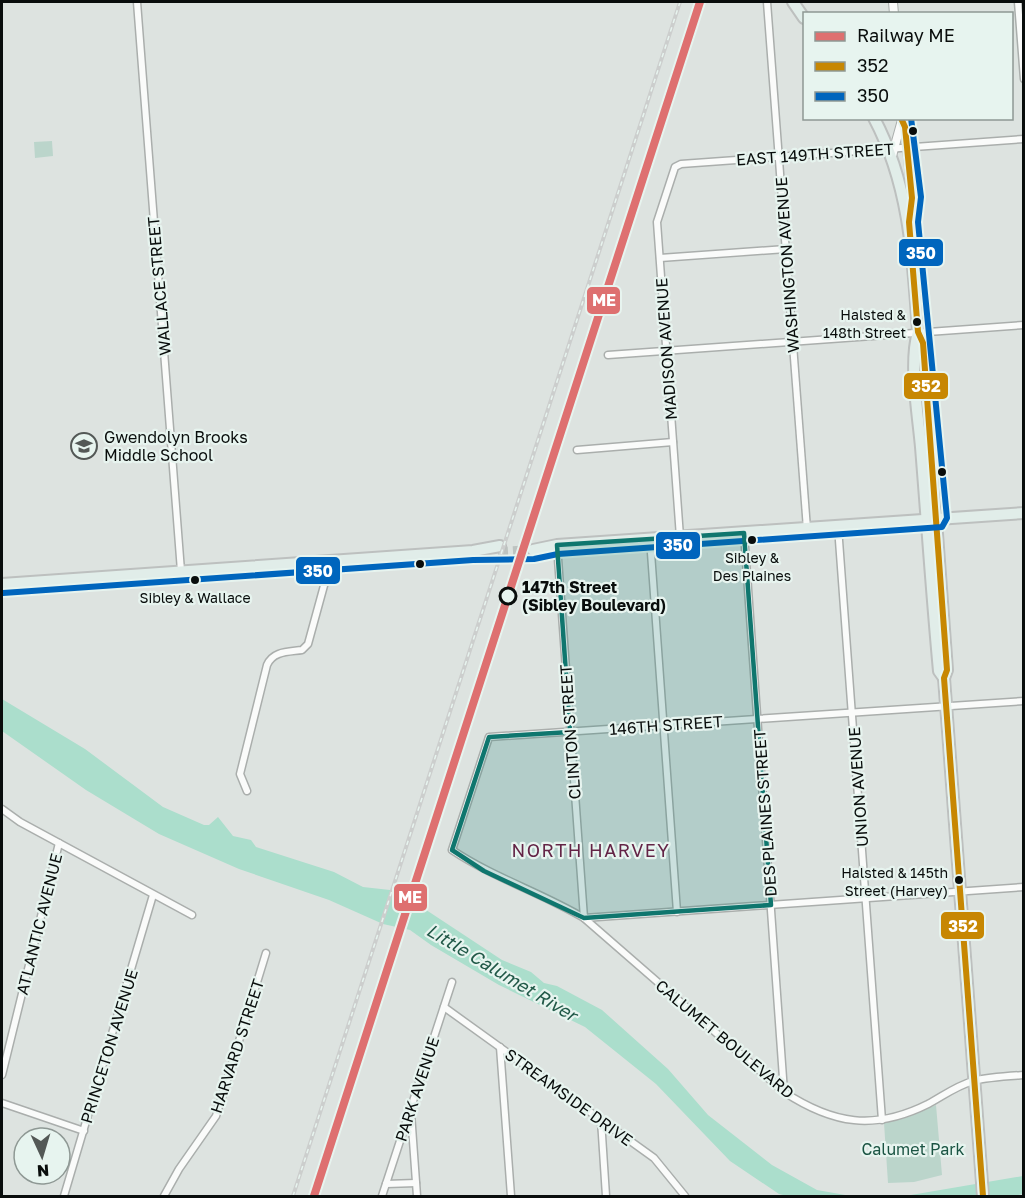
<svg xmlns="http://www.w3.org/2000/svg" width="1025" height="1198" font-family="'Golos Text',sans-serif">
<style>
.green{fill:#bbd5cb}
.water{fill:#abdecc}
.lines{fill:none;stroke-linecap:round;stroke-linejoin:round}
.primary-tunnel{stroke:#bdc3c0;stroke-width:10;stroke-dasharray:10 5;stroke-linecap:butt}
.minor-casing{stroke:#aaaeac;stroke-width:9}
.tertiary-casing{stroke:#aaaeac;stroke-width:10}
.primary-casing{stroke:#bdc0bf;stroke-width:14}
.minor{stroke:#fafbfa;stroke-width:6}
.tertiary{stroke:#fafbfa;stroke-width:8}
.primary{stroke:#e1ede9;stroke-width:10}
.rail-casing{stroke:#cccecd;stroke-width:4}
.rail{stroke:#e7f4ef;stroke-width:1.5;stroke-dasharray:4.5;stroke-linecap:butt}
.bus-1-casing{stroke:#e7f4ef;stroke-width:10}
.bus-2-casing{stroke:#e7f4ef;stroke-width:10}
.bus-1{stroke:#c78702;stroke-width:6}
.bus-2{stroke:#0065bd;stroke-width:6}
.rail-1-casing{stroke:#e7f4ef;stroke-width:12}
.rail-1{stroke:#de7070;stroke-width:8}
.marked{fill:#0f766e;fill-opacity:0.2;stroke:#0f766e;stroke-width:4.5;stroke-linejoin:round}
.bus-dot{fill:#090d0c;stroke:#e7f4ef;stroke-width:2}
.stop-dot{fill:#e7f4ef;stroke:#090d0c;stroke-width:3}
.labels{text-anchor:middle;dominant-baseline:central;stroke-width:4.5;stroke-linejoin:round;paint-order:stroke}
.bus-label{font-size:14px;fill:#090d0c;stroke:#e7f4ef;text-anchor:end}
.street-label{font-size:16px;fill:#090d0c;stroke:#e7f4ef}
.poi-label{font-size:16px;fill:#090d0c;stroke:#e7f4ef;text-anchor:start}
.stop-label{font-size:16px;font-weight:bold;fill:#090d0c;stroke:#e7f4ef;text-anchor:start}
.park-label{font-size:16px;fill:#1b5443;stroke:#e7f4ef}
.neighbourhood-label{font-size:18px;letter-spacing:1.5px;fill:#632446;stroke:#e7f4ef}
.water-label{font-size:18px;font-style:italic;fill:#215948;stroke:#e7f4ef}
.line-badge{stroke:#e7f4ef;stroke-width:2}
.badge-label{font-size:16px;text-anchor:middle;font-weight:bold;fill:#fff}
</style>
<rect width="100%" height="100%" fill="#dde3e0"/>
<g class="green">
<path d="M52 141 53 156 35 158 34 142Z"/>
<path d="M936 1105 942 1175 914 1182 888 1183 884 1123 908 1117Z"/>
</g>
<g class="water">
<path d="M2 699 85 749 163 807 204 825H209L218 817 233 836 251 840 256 847 334 872 363 887 390 890 405 896 502 960 531 972 544 983 557 986 602 1010 668 1069 708 1115 772 1165 817 1190 851 1196H787L779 1194 730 1161 656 1084 585 1027 499 985 431 945 410 930 383 924 329 900 239 869 159 834 86 790 2 731Z"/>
<path d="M1023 1176V1194L1013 1196H905Z"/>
</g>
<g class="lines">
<path class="primary-tunnel" d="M498 552 533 550"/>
<defs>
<g id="minor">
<path d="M137 2 181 571"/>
<path d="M767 2 807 529"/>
<path d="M1018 2 1024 79"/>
<path d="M660 258 786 249"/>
<path d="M608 355 1024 325"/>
<path d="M577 450 673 442"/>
<path d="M838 527 882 1120"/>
<path d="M744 533 784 1092"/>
<path d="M680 537 657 222 675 167 681 164 1024 139"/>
<path d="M650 539 677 912"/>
<path d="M557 545 584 918 1024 887"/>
<path d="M1024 701 489 737 452 850C494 878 540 892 584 918L784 1092C833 1124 874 1131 928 1104 943 1096 956 1086 973 1081 988 1077 1008 1076 1024 1075"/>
<path d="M247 791 240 774 267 665C273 651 288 652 302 650L308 644 331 560"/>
<path d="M2 809 20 822 192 915"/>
<path d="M444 1007 654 1158 685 1196"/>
<path d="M500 1047 511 1196"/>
<path d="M2 1075 59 843"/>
<path d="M2 1103 84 1131"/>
<path d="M411 1113 417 1196"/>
<path d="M601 1120 606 1196"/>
<path d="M386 1184 416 1183"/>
<path d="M64 1196 153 895"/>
<path d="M164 1196 179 1169 216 1116 266 953"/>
<path d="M382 1196 452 982"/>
</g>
<g id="tertiary">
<path d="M893 2 894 14"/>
<path d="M901 118 905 127 912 198 909 221"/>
<path d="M892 156 902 120"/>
</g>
<g id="primary">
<path d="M793 2 804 18"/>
<path d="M874 118C910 186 913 258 918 332 909 364 918 413 921 447 927 521 932 596 939 671L944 678"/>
<path d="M918 332 924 357 947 670 944 678 983 1196"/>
<path d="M533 550 557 545 1024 513"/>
<path d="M2 584 473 551 500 546"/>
</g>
</defs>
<use href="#minor" class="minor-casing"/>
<use href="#tertiary" class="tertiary-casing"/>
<use href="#primary" class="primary-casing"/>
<use href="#minor" class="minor"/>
<use href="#tertiary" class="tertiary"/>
<use href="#primary" class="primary"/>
<defs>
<path id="rail" d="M293 1196 680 2"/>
</defs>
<use href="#rail" class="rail-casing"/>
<use href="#rail" class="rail"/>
<defs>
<path id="bus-1" d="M901 118 905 127 912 198 909 222 918 332 923 343 947 670 944 678 983 1196"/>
<path id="bus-2" d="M3 593 473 560 534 559 558 554 942 527 947 518 918 222 921 197 911 118"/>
</defs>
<use href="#bus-1" class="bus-1-casing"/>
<use href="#bus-2" class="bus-2-casing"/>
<use href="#bus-1" class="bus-1"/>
<use href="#bus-2" class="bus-2"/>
<defs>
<path id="rail-1" d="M314 1196 700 2"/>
</defs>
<use href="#rail-1" class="rail-1-casing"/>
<use href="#rail-1" class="rail-1"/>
</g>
<path class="marked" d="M744 533 771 905 584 918 484 871 452 850 489 737 570 732 557 545Z"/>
<defs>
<symbol id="school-ring" viewBox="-11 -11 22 22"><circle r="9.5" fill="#e7f4ef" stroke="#535856" stroke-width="1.5"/><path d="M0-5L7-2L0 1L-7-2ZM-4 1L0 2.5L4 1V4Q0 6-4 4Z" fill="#535856"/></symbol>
</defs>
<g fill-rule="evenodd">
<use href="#school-ring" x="69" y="431" width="30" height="30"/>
</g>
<g class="bus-dot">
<circle cx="913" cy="131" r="5"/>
<circle cx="917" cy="322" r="5"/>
<circle cx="942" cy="472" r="5"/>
<circle cx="752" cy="540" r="5"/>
<circle cx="420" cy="564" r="5"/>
<circle cx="195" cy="580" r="5"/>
<circle cx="959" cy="880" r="5"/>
</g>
<circle class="stop-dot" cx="508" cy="596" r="8"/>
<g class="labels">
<g class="bus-label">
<text x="906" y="314">Halsted &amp;<tspan x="906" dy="18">148th Street</tspan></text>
<text x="752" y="557" text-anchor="middle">Sibley &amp;<tspan x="752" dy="18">Des Plaines</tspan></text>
<text x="195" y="597" text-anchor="middle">Sibley &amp; Wallace</text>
<text x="948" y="872">Halsted &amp; 145th<tspan x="948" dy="18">Street (Harvey)</tspan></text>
</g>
<g class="street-label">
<text transform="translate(815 154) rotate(-4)">EAST 149TH STREET</text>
<text transform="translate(787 265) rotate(-94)">WASHINGTON AVENUE</text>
<text transform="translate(159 286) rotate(-95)">WALLACE STREET</text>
<text transform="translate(666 349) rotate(-94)">MADISON AVENUE</text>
<text transform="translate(666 725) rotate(-4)">146TH STREET</text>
<text transform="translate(570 732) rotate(-94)">CLINTON STREET</text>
<text transform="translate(858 787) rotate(-94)">UNION AVENUE</text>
<text transform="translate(765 813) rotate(-94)">DES PLAINES STREET</text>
<text transform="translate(39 924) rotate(-76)">ATLANTIC AVENUE</text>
<text transform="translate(725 1039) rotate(40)">CALUMET BOULEVARD</text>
<text transform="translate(109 1046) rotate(-73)">PRINCETON AVENUE</text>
<text transform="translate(237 1046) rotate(-72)">HARVARD STREET</text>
<text transform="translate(417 1089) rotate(-72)">PARK AVENUE</text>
<text transform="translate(569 1097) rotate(36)">STREAMSIDE DRIVE</text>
</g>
<g class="poi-label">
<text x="104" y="437">Gwendolyn Brooks<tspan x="104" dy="18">Middle School</tspan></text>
</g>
<g class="stop-label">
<text x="522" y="587">147th Street<tspan x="522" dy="18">(Sibley Boulevard)</tspan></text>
</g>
<g class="park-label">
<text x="913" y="1149">Calumet Park</text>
</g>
<g class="neighbourhood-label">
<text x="591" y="850">NORTH HARVEY</text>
</g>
<g class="water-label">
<text transform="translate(502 972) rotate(31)">Little Calumet River</text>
</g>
</g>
<g class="line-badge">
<rect x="898" y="238" width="46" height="29" rx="6" fill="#0065bd"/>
<rect x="586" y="286" width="35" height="29" rx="6" fill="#de7070"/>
<rect x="903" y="372" width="46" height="28" rx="6" fill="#c78702"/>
<rect x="655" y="531" width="46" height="29" rx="6" fill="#0065bd"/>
<rect x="295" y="556" width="46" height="29" rx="6" fill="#0065bd"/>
<rect x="393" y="883" width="35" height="29" rx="6" fill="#de7070"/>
<rect x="940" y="911" width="45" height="29" rx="6" fill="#c78702"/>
</g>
<g class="badge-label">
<text x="921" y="259">350</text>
<text x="604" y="306">ME</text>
<text x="926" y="392">352</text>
<text x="678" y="551">350</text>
<text x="318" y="577">350</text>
<text x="410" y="903">ME</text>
<text x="963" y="932">352</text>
</g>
<rect width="1025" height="1198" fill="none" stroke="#090d0c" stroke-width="6"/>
<rect x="803" y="12" width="210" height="108" fill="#e7f4ef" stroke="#8e9894" stroke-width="1.5"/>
<rect x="815" y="32" width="30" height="9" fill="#de7070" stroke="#8e9894" stroke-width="1.5"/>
<text x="857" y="42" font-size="18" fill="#090d0c">Railway ME</text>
<rect x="815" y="62" width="30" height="9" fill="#c78702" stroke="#8e9894" stroke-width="1.5"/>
<text x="857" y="72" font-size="18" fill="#090d0c">352</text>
<rect x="815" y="92" width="30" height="9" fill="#0065bd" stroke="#8e9894" stroke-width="1.5"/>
<text x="857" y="102" font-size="18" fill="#090d0c">350</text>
<g transform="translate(42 1156) rotate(176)"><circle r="28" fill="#e7f4ef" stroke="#8e9894" stroke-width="1.5"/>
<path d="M0-4.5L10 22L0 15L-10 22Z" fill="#535856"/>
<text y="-9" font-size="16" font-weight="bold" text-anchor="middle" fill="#090d0c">N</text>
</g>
</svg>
